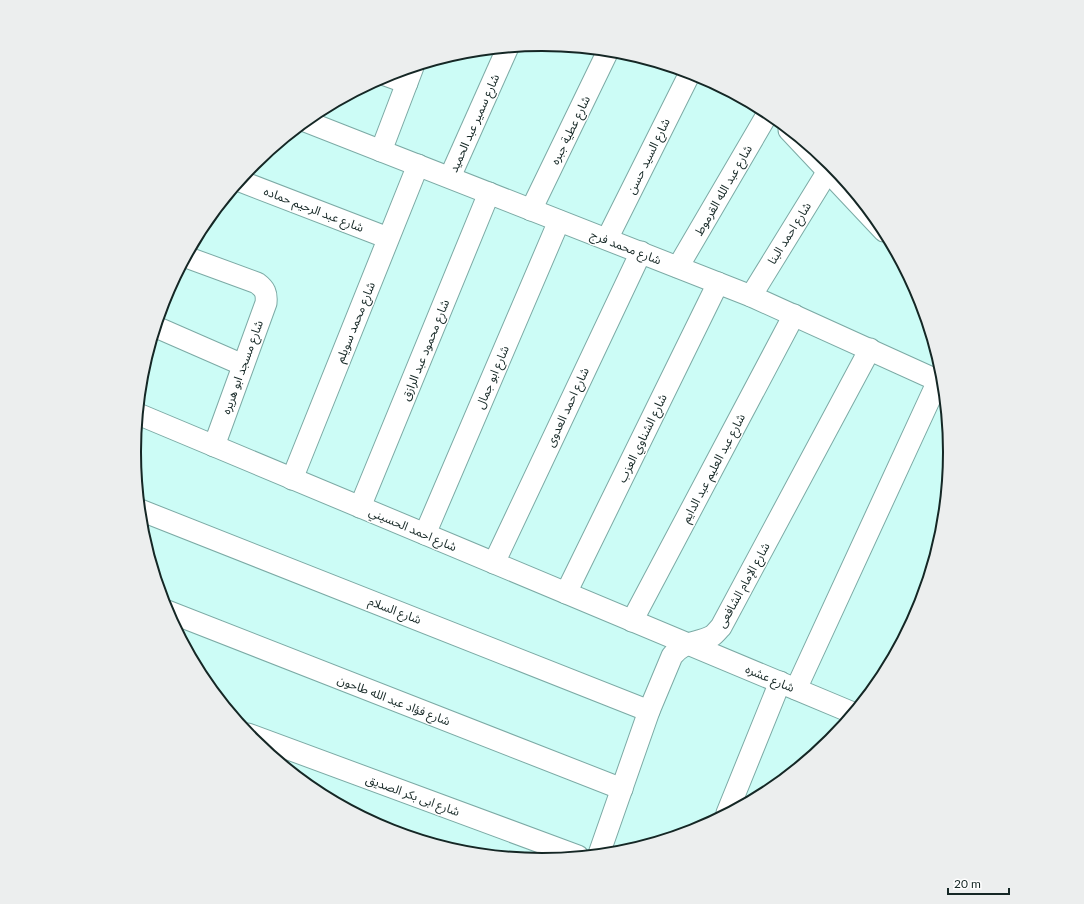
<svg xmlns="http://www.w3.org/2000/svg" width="1084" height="904" font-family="Lato,'Noto Sans Arabic',sans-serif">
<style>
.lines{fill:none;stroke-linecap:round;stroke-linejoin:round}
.street-casing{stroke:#7caaa5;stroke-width:23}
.street{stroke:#fff;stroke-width:21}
.labels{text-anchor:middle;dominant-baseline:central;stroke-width:3;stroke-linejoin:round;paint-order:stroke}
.street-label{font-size:12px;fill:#152725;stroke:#fff}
.rim{fill:none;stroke:#152725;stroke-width:2}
</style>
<rect width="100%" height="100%" fill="#ccfcf6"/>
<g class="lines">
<defs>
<g id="street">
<path d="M385 75 407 83"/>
<path d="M305 121 751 296 943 383"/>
<path d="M789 130 884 231"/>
<path d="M381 151 413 67"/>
<path d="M450 177 508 47"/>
<path d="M240 181 388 238"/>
<path d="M531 210 608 51"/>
<path d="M607 239 690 73"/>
<path d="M186 257 257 283C265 289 267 293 266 303L214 446"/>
<path d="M678 267 768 113"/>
<path d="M751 296 828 171"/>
<path d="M156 327 243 365"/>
<path d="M138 414 853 713"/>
<path d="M292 479 418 165"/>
<path d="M360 507 489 193"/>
<path d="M140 510 649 711"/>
<path d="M425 534 559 221"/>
<path d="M494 563 641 252"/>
<path d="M566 593 718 283"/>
<path d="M167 611 622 789"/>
<path d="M632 621 794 315"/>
<path d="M796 689 938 381"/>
<path d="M248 734 578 856"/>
<path d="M727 813 780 682"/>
<path d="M599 854 649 711 672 656C684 641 696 644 712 636 715 634 718 630 721 627L870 349"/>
</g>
</defs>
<use href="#street" class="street-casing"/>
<use href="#street" class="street"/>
</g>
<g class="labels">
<g class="street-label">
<text transform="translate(474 123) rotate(-66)">شارع سمير عبد الحميد</text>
<text transform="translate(570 130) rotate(-64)">شارع عطية جبره</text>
<text transform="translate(648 156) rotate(-64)">شارع السيد حسن</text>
<text transform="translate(723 190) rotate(-60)">شارع عبد الله القرموط</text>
<text transform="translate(314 209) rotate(21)">شارع عبد الرحيم حماده</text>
<text transform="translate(789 233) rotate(-58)">شارع احمد البنا</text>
<text transform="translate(626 247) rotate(21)">شارع محمد فرج</text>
<text transform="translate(355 322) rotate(-68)">شارع محمد سويلم</text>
<text transform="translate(425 350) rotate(-68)">شارع محمود عبد الرازق</text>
<text transform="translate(242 367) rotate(-70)">شارع مسجد ابو هريره</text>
<text transform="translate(492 377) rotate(-67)">شارع ابو جمال</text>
<text transform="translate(567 407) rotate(-65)">شارع احمد العدوى</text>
<text transform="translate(642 438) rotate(-64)">شارع الشناوي العزب</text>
<text transform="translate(713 468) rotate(-62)">شارع عبد العليم عبد الدايم</text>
<text transform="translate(413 529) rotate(23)">شارع احمد الحسيني</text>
<text transform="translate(743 585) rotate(-61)">شارع الإمام الشافعى</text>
<text transform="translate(395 610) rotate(21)">شارع السلام</text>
<text transform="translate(770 678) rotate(23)">شارع عشره</text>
<text transform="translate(394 700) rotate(21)">شارع فؤاد عبد الله طاحون</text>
<text transform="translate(413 795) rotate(20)">شارع ابى بكر الصديق</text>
</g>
</g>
<path d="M0 0H1084V904H0ZM141 452a401 401 0 1 1 802 0a401 401 0 1 1-802 0Z" fill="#eceeee" fill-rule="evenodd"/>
<path class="rim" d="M141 452a401 401 0 1 1 802 0a401 401 0 1 1-802 0Z"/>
<path d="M948 888v6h61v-6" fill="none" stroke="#152725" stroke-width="2"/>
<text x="954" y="888" font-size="12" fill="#152725" stroke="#ffffff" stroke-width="3" paint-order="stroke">20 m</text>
</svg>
